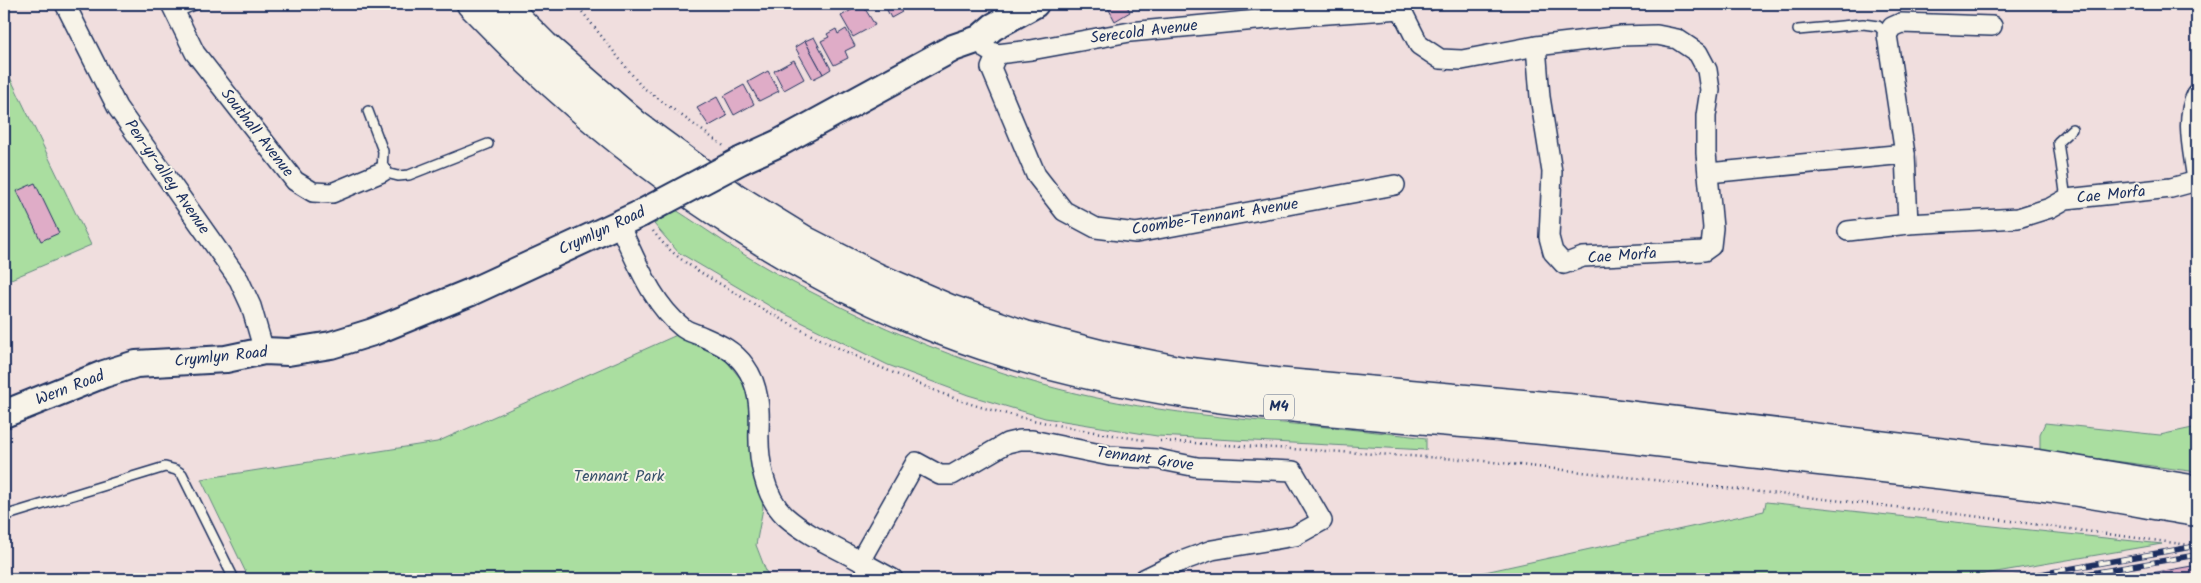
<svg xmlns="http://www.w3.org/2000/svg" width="2201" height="583" font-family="Kalam,sans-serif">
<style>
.green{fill:#aadea0;stroke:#62867f}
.building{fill:#dfacc7;stroke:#1b2f5e}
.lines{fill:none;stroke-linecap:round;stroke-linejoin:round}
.lane-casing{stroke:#1b2f5e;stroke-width:12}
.street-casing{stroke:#1b2f5e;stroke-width:22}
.secondary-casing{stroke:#1b2f5e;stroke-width:30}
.highway-casing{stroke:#1b2f5e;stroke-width:31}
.path{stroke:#1b2f5e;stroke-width:2.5;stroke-dasharray:1 4;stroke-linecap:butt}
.lane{stroke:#f7f3e8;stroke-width:9}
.street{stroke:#f7f3e8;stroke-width:19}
.secondary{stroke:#f7f3e8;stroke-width:26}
.highway{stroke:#f7f3e8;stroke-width:28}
.rail-casing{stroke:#1b2f5e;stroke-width:5.5}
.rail{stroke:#f7f3e8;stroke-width:4;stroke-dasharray:11;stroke-linecap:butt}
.secondary-bridge-casing{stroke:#1b2f5e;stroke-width:30;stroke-linecap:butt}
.secondary-bridge{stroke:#f7f3e8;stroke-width:26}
.labels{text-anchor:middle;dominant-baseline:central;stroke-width:4;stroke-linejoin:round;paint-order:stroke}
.shield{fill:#f7f3e8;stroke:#5d6a87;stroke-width:1}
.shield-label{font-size:15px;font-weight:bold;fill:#1b2f5e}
.street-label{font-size:16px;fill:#1b2f5e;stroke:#f7f3e8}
.park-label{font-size:16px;fill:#38526b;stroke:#f7f3e8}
</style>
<rect width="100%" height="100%" fill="#f0dede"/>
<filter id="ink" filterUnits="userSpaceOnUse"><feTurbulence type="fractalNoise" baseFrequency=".02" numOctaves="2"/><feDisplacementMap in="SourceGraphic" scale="10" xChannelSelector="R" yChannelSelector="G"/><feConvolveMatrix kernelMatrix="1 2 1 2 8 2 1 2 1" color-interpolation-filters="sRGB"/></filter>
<g filter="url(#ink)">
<g class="green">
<path d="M4 65 91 245 4 282Z"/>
<path d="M676 210C707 230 738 252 770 270 869 325 986 375 1097 398 1204 421 1317 423 1426 438V450L1157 436 1045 418 968 395 888 365 773 308 678 252 654 224Z"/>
<path d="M679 334 720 353 740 378 748 396 752 469 761 494 763 508 756 545 769 579H249L201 479 437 442Z"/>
<path d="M2045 423 2160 435 2197 427V472L2040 451V434Z"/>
<path d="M1766 502 2162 544 1955 579H1453L1764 511Z"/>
</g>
<g class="building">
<path d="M862 4 875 25 853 37 841 16Z"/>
<path d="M884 4H912L900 10 902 12 891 18Z"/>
<path d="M1106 4H1126L1130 12 1115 21Z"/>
<path d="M1428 4H1446L1431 11Z"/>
<path d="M836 29 838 34 846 29 855 46 845 51 848 58 834 65 821 41 829 37 827 34Z"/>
<path d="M814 37 831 69 823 74 805 41Z"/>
<path d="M805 41 823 74 813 79 795 47Z"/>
<path d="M794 60 804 79 784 90 774 71Z"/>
<path d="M768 71 779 91 759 101 748 82Z"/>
<path d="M744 85 754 104 734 115 724 96Z"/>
<path d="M717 97 727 116 709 126 697 108Z"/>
<path d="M35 183 59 233 41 241 17 191Z"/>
<path d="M2192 566 2195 579H2117Z"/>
</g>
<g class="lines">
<defs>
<g id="lane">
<path d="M175 13 197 4"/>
<path d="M1798 30 1863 24 1878 26 1887 35"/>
<path d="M368 111 383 151 382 172 398 176 409 175 488 144"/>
<path d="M2066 199 2058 142 2072 129"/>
<path d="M4 516 165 467 176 470 182 474 234 579"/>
</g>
<g id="street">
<path d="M65 4 117 107 239 280 251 306 264 351"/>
<path d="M171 4 195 53 295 181 313 192 332 193 382 172"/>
<path d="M1401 9 1419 45 1440 59 1462 60 1536 46 1621 36 1657 35 1677 39 1698 53 1707 70 1710 90 1706 116V153L1713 228 1711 246 1704 251 1583 257 1564 264 1553 252 1549 237 1552 172 1540 97 1536 46"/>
<path d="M987 50 997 54 1031 50 1130 32 1299 16 1401 9 1399 4"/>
<path d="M997 54 991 68 1036 175 1064 211 1096 228 1136 233 1395 185"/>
<path d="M1708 173 1905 154"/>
<path d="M2197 181C2194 153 2184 120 2197 94"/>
<path d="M1908 224 1905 154 1887 35 1892 27 1901 23 1992 26"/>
<path d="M619 225C636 259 651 303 682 327 686 331 693 333 699 335 717 343 733 349 745 366 759 385 760 409 759 431 758 459 764 496 785 516 806 535 835 547 860 561"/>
<path d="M1848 231 1908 224 2018 218 2050 208 2066 199 2171 188 2197 181"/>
<path d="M893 579 860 561 916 462 940 475H952L1007 443 1020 440H1032L1110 456 1157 459 1197 467 1293 471 1322 521 1295 536 1212 550 1179 562 1144 579"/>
</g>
<g id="secondary">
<path d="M742 160 779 143 953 48 979 39 993 27 1035 4"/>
<path d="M4 414 104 374 136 364 226 359 264 351 288 352 331 345 373 332 471 292 640 214"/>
</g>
<g id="highway">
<path d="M471 4C491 24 510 44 530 63 649 175 788 271 940 330 1135 406 1347 411 1552 431 1629 438 1706 448 1783 457 1872 467 1962 476 2051 488 2100 495 2148 504 2197 512"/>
<path d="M503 4 544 45 635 124 736 198 806 241 876 277 950 309 1025 335 1104 355 1182 371 1275 382 1568 408 2038 464 2197 490"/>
</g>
</defs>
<use href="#lane" class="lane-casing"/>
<use href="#street" class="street-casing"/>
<use href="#secondary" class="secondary-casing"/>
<use href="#highway" class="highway-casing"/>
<g class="path">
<path d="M576 4 641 86 725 147"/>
<path d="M653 231C675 261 706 275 737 294 786 324 837 348 889 371 922 385 954 400 988 409 1039 423 1092 432 1144 440"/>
<path d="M1160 441 1475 460 1958 514 2197 546"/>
</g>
<use href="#lane" class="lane"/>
<use href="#street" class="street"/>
<use href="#secondary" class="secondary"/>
<use href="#highway" class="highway"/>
<defs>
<g id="rail">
<path d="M2012 579 2197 546"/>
<path d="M2057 579 2196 555"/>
</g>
</defs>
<use href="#rail" class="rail-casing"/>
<use href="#rail" class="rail"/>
<defs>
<path id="secondary-bridge" d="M640 214 742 160"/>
</defs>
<use href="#secondary-bridge" class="secondary-bridge-casing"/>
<use href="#secondary-bridge" class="secondary-bridge"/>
</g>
</g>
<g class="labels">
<rect class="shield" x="1264" y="394.5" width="30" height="25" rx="4"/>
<g class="shield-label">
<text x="1279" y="407">M4</text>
</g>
<g class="street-label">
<text transform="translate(1144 32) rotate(-7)">Serecold Avenue</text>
<text transform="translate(257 133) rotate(52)">Southall Avenue</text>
<text transform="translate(167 177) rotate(55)">Pen-yr-alley Avenue</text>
<text transform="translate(2111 195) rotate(-6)">Cae Morfa</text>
<text transform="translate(1215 217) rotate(-9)">Coombe-Tennant Avenue</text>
<text transform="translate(602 231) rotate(-25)">Crymlyn Road</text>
<text transform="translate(1622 256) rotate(-4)">Cae Morfa</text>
<text transform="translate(221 357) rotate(-6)">Crymlyn Road</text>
<text transform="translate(70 388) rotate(-21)">Wern Road</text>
<text transform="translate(1145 459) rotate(8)">Tennant Grove</text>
</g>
<g class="park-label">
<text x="619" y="476">Tennant Park</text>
</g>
</g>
<rect width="2201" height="583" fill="none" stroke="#f7f3e8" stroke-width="20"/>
<rect x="10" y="10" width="2181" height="563" fill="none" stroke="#1b2f5e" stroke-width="2" filter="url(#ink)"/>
</svg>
